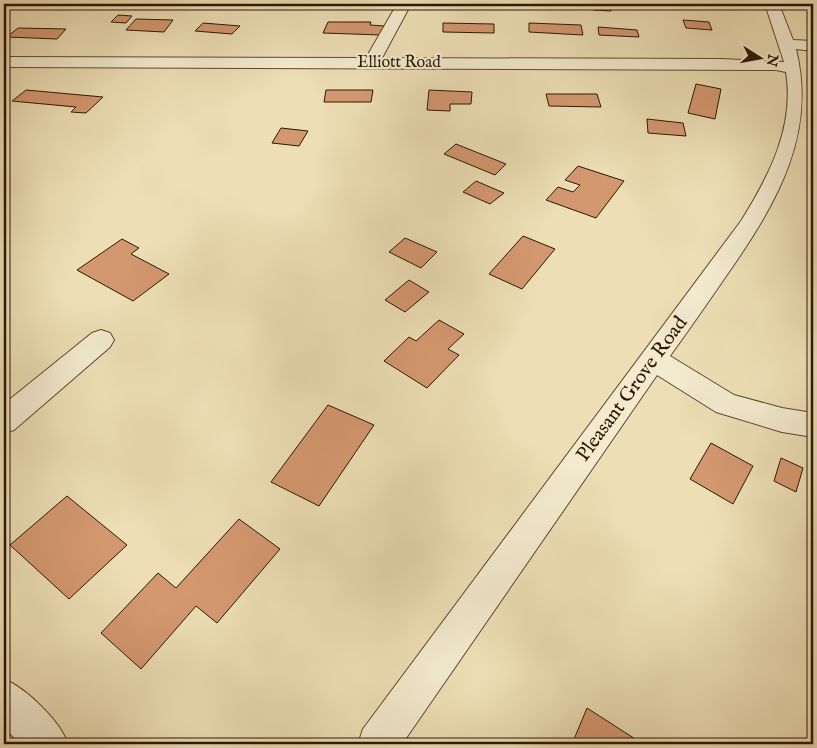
<svg xmlns="http://www.w3.org/2000/svg" width="817" height="748" font-family="'IM FELL English',serif">
<style>
.building{fill:#d49870;stroke:#2b1704}
.lines{fill:none;stroke-linecap:round;stroke-linejoin:round}
.minor-casing{stroke:#5c4930;stroke-width:2}
.minor{fill:#f3eacf;fill-rule:evenodd}
.labels{text-anchor:middle;dominant-baseline:central;stroke-width:4.5;stroke-linejoin:round;paint-order:stroke}
.far-street-label{font-size:16px;fill:#2b1704;stroke:#f3eacf}
.street-label{font-size:20px;fill:#2b1704;stroke:#f3eacf}
</style>
<rect width="100%" height="100%" fill="#eddeb5"/>
<filter id="stains"><feTurbulence type="fractalNoise" baseFrequency=".004" numOctaves="4"/><feColorMatrix values="0 0 0 0 .2 0 0 0 0 .09 0 0 0 0 .02 0 0 0 .5 -.17"/></filter>
<radialGradient id="worn" r=".72"><stop offset=".6" stop-color="#630" stop-opacity="0"/><stop offset="1" stop-color="#630" stop-opacity=".3"/></radialGradient>
<g class="building">
<path d="M593 4H610L611 11 593 10Z"/>
<path d="M118 15 132 16 126 23 111 22Z"/>
<path d="M136 19 173 20 164 32 126 30Z"/>
<path d="M683 20 709 22 712 30 686 28Z"/>
<path d="M328 22H371L370 25 384 26 381 35 323 33Z"/>
<path d="M203 23 240 26 232 34 195 31Z"/>
<path d="M443 23 494 24V33L443 32Z"/>
<path d="M529 23 581 25 583 35 529 32Z"/>
<path d="M598 27 637 30 639 37 599 35Z"/>
<path d="M18 28 66 29 57 39 7 37Z"/>
<path d="M696 84 721 89 715 119 688 113Z"/>
<path d="M26 90 103 97 86 113 71 112 76 107 12 101Z"/>
<path d="M326 90H373L371 102H324Z"/>
<path d="M429 90 472 92 471 104H450V111L427 110Z"/>
<path d="M546 94H597L601 107 549 106Z"/>
<path d="M647 119 683 123 686 136 648 133Z"/>
<path d="M281 128 308 131 299 146 272 143Z"/>
<path d="M456 144 506 164 495 175 444 154Z"/>
<path d="M578 166 624 181 596 218 546 200 558 187 573 192 580 185 565 180Z"/>
<path d="M476 181 504 193 490 204 463 192Z"/>
<path d="M523 236 555 249 522 289 489 274Z"/>
<path d="M405 238 437 252 421 268 389 252Z"/>
<path d="M122 239 139 248 131 254 169 274 133 301 77 270Z"/>
<path d="M409 280 429 292 405 312 385 300Z"/>
<path d="M439 320 464 334 448 349 459 355 427 388 384 361 409 337 416 341Z"/>
<path d="M328 405 374 425 319 506 271 482Z"/>
<path d="M711 443 753 466 733 504 690 479Z"/>
<path d="M781 458 803 468 796 492 774 481Z"/>
<path d="M67 496 127 545 69 599 10 545Z"/>
<path d="M239 519 280 549 217 623 196 606 141 669 101 633 158 573 176 588Z"/>
<path d="M587 708 643 744H572Z"/>
</g>
<g class="lines">
<defs>
<g id="minor">
<path d="M397 4H411L382 58 722 59 784 62 765 4H779L793 40 813 41V51L796 49C817 134 777 202 731 269 711 298 691 327 670 356L734 395 782 408 813 413V437L782 432 716 412 657 375 402 744H358L363 729 741 221C769 176 795 127 786 72L776 70 4 67V57L366 58Z"/>
<path d="M101 330 110 333 114 340 110 347 14 430 4 433V404L92 333Z"/>
<path d="M4 679C27 689 60 721 68 744H20L4 727Z"/>
</g>
</defs>
<use href="#minor" class="minor-casing"/>
<use href="#minor" class="minor"/>
</g>
<g class="labels">
<g class="far-street-label">
<text x="399" y="63">Elliott Road</text>
</g>
<g class="street-label">
<text transform="translate(632 389) rotate(-54)">Pleasant Grove Road</text>
</g>
</g>
<rect width="817" height="748" fill="none" stroke="#eddeb5" stroke-width="20"/>
<rect x="5" y="5" width="807" height="738" fill="none" stroke="#2b1704" stroke-width="2.5"/>
<rect x="10" y="10" width="797" height="728" fill="none" stroke="#2b1704"/>
<g transform="translate(760 58) rotate(101)" stroke="#f3eacf" stroke-width="4" paint-order="stroke">
<path d="M0-4L9 19L0 12L-9 19Z" fill="#2b1704"/>
<text y="-8" font-size="14" font-weight="bold" text-anchor="middle" fill="#2b1704">N</text>
</g>
<rect width="100%" height="100%" filter="url(#stains)"/>
<rect width="100%" height="100%" fill="url(#worn)"/>
</svg>
